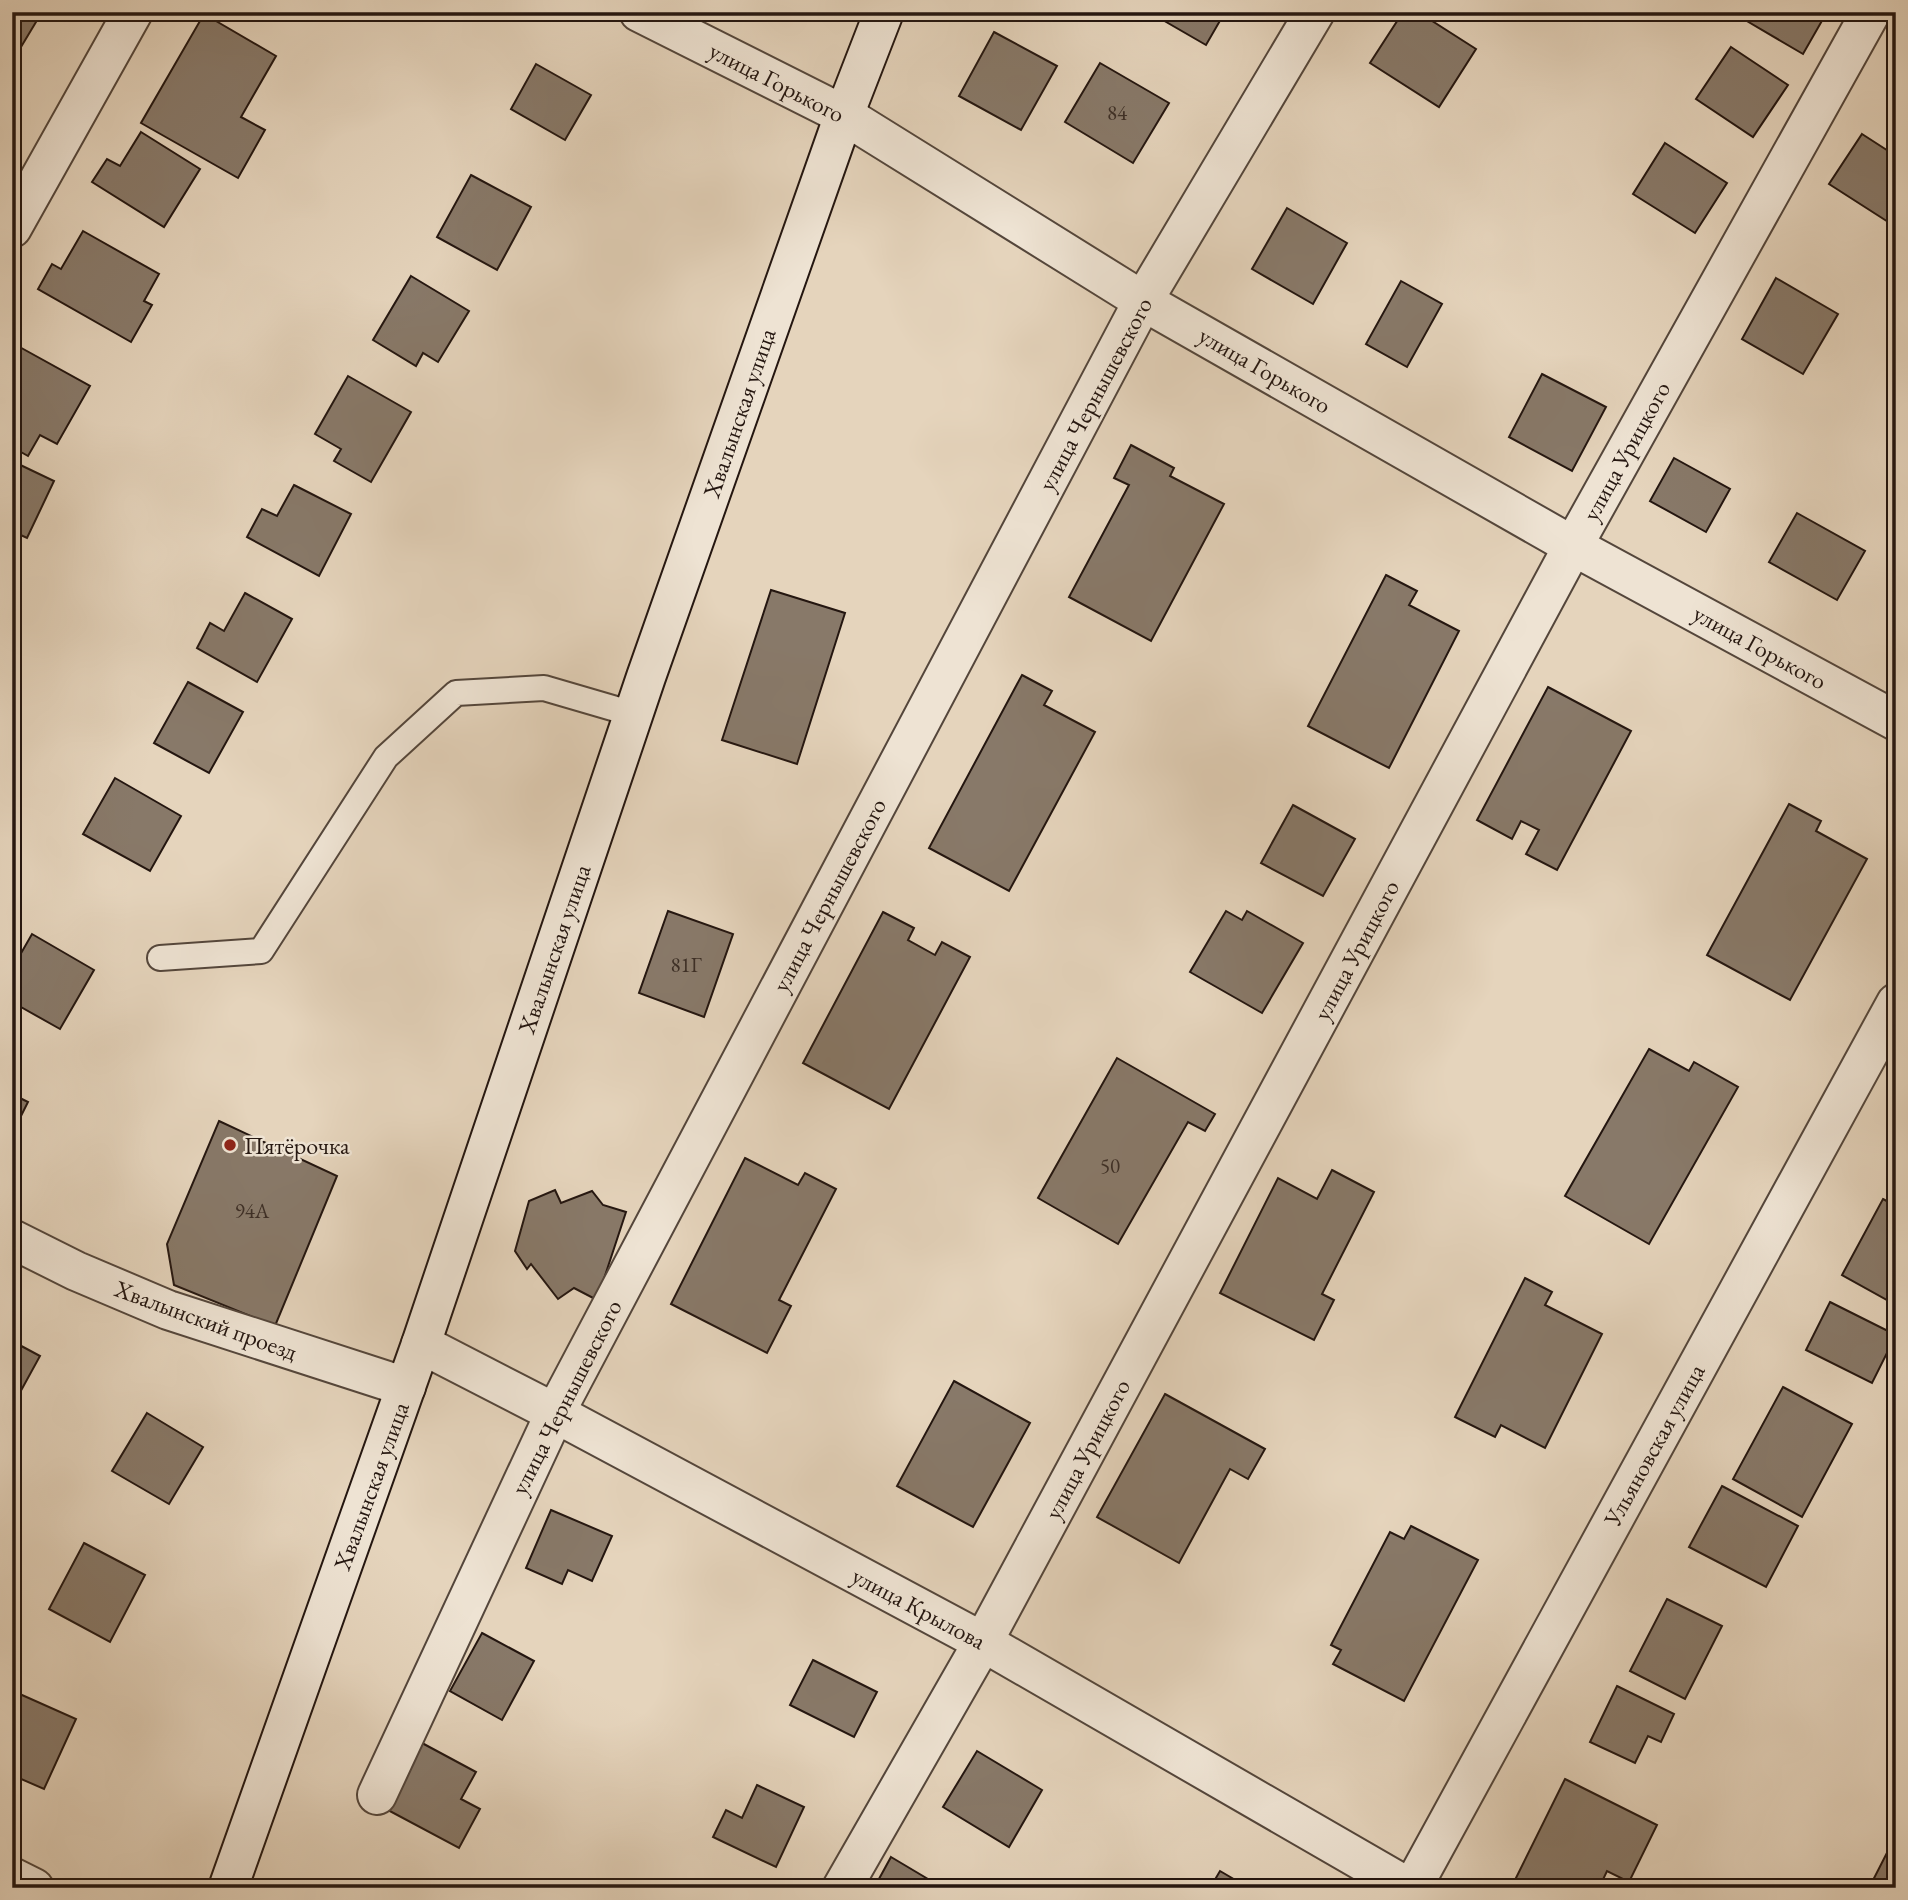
<svg xmlns="http://www.w3.org/2000/svg" width="1908" height="1900" font-family="'EB Garamond',serif">
<style>
.building{fill:#887969;stroke:#241610;stroke-width:2}
.lines{fill:none;stroke-linecap:round;stroke-linejoin:round}
.lane-casing{stroke:#54463b;stroke-width:28}
.street-casing{stroke:#54463b;stroke-width:42}
.secondary-casing{stroke:#241610;stroke-width:42}
.lane{stroke:#eee3d3;stroke-width:24}
.street{stroke:#eee3d3;stroke-width:38}
.secondary{stroke:#eee3d3;stroke-width:38}
.poi-dot{fill:#8f2418;stroke:#eee3d3;stroke-width:2.5}
.labels{text-anchor:middle;dominant-baseline:central;stroke-width:5;stroke-linejoin:round;paint-order:stroke}
.number-label{font-size:21px;fill:#3d2f26}
.street-label{font-size:24px;fill:#241610;stroke:#eee3d3}
.poi-label{font-size:24px;fill:#241610;stroke:#eee3d3;text-anchor:start}
</style>
<rect width="100%" height="100%" fill="#e5d4bc"/>
<filter id="stains"><feTurbulence type="fractalNoise" baseFrequency=".00286" numOctaves="4"/><feColorMatrix values="0 0 0 0 .2 0 0 0 0 .09 0 0 0 0 .02 0 0 0 .5 -.17"/></filter>
<radialGradient id="worn" r=".72"><stop offset=".6" stop-color="#630" stop-opacity="0"/><stop offset="1" stop-color="#630" stop-opacity=".3"/></radialGradient>
<g class="building">
<path d="M12 12H42L12 62Z"/>
<path d="M1149 12H1225L1206 45Z"/>
<path d="M1403 12H1418L1476 49 1439 107 1370 63Z"/>
<path d="M1743 12H1827L1803 54 1740 17Z"/>
<path d="M204 14 276 56 241 117 265 130 238 178 141 123Z"/>
<path d="M994 32 1057 66 1021 130 959 96Z"/>
<path d="M1731 47 1788 85 1753 137 1696 99Z"/>
<path d="M1100 63 1169 103 1133 163 1065 122Z"/>
<path d="M536 64 591 95 565 140 511 109Z"/>
<path d="M141 132 200 169 164 227 92 182 107 159 120 166Z"/>
<path d="M1862 134 1896 156V227L1829 184Z"/>
<path d="M1665 143 1727 183 1695 233 1633 194Z"/>
<path d="M471 175 531 207 497 270 437 237Z"/>
<path d="M1287 208 1347 243 1313 304 1252 269Z"/>
<path d="M83 231 159 274 144 301 152 305 131 342 38 289 52 264 61 269Z"/>
<path d="M411 276 469 311 438 362 423 353 416 366 373 340Z"/>
<path d="M1776 278 1838 314 1803 374 1742 339Z"/>
<path d="M1401 281 1442 304 1407 367 1366 344Z"/>
<path d="M16 345 90 386 57 444 40 435 28 456 12 447V351Z"/>
<path d="M1542 374 1606 407 1572 471 1509 437Z"/>
<path d="M348 376 411 412 371 482 334 461 341 449 315 434Z"/>
<path d="M1131 445 1174 468 1170 476 1224 504 1151 641 1069 597 1129 485 1114 478Z"/>
<path d="M1674 458 1730 489 1706 532 1650 501Z"/>
<path d="M12 461 54 481 27 538 12 531Z"/>
<path d="M294 485 351 514 319 576 247 537 262 509 277 516Z"/>
<path d="M1797 513 1865 551 1837 600 1769 562Z"/>
<path d="M1386 575 1417 591 1409 605 1459 631 1389 768 1308 726Z"/>
<path d="M771 590 845 613 797 764 722 740Z"/>
<path d="M245 593 292 619 257 682 197 648 210 623 224 631Z"/>
<path d="M1022 675 1052 691 1044 705 1095 732 1009 891 929 848Z"/>
<path d="M188 682 243 712 209 773 154 743Z"/>
<path d="M1548 687 1631 731 1557 870 1526 854 1539 830 1521 821 1512 839 1477 820Z"/>
<path d="M115 778 181 816 150 871 83 834Z"/>
<path d="M1789 804 1821 821 1816 831 1867 859 1790 1000 1707 955Z"/>
<path d="M1293 805 1355 839 1323 896 1261 863Z"/>
<path d="M668 911 733 934 704 1017 639 993Z"/>
<path d="M1226 911 1242 920 1247 911 1303 943 1262 1013 1190 972Z"/>
<path d="M883 912 914 928 908 940 935 955 942 942 970 957 889 1109 803 1063Z"/>
<path d="M32 934 94 970 60 1029 12 1002V969Z"/>
<path d="M1649 1049 1689 1071 1694 1062 1738 1087 1649 1244 1565 1196Z"/>
<path d="M1117 1058 1215 1114 1205 1131 1188 1122 1118 1244 1038 1198Z"/>
<path d="M12 1094 28 1102 12 1134Z"/>
<path d="M219 1121 337 1176 275 1326 174 1285 167 1244Z"/>
<path d="M745 1158 798 1185 805 1173 836 1189 779 1300 791 1306 767 1353 671 1304Z"/>
<path d="M1332 1170 1374 1192 1322 1294 1334 1300 1314 1340 1220 1293 1278 1178 1317 1199Z"/>
<path d="M555 1190 561 1203 592 1191 603 1205 626 1212 597 1300 574 1288 558 1299 531 1264 527 1269 515 1251 529 1201Z"/>
<path d="M1883 1199 1896 1206V1305L1842 1275Z"/>
<path d="M1525 1278 1552 1292 1545 1305 1602 1334 1545 1448 1501 1425 1495 1437 1455 1417Z"/>
<path d="M1830 1302 1896 1335 1872 1383 1806 1350Z"/>
<path d="M12 1341 40 1356 12 1407Z"/>
<path d="M954 1381 1030 1423 973 1527 897 1486Z"/>
<path d="M1783 1387 1852 1424 1802 1517 1733 1479Z"/>
<path d="M1165 1394 1265 1449 1248 1479 1230 1469 1179 1563 1097 1517Z"/>
<path d="M147 1413 203 1447 169 1504 112 1471Z"/>
<path d="M1722 1486 1798 1526 1766 1587 1689 1547Z"/>
<path d="M551 1510 612 1536 592 1581 568 1570 562 1584 526 1568Z"/>
<path d="M1411 1526 1478 1560 1404 1701 1333 1664 1341 1650 1331 1645 1390 1532 1404 1539Z"/>
<path d="M84 1543 145 1575 110 1642 49 1609Z"/>
<path d="M1667 1599 1722 1626 1685 1699 1630 1671Z"/>
<path d="M482 1633 534 1661 502 1720 450 1691Z"/>
<path d="M813 1660 877 1692 854 1737 790 1705Z"/>
<path d="M1617 1686 1674 1714 1661 1742 1648 1736 1635 1763 1590 1742Z"/>
<path d="M13 1691 76 1719 44 1789 12 1775Z"/>
<path d="M422 1743 476 1772 461 1799 480 1809 459 1848 386 1809Z"/>
<path d="M977 1751 1042 1790 1009 1847 943 1807Z"/>
<path d="M1565 1779 1657 1825 1629 1882 1607 1871 1599 1888H1511Z"/>
<path d="M757 1785 804 1807 776 1867 713 1837 726 1810 742 1818Z"/>
<path d="M1894 1839 1896 1840V1888H1869Z"/>
<path d="M891 1857 943 1888H874Z"/>
<path d="M1220 1871 1249 1888H1210Z"/>
</g>
<g class="lines">
<defs>
<path id="lane" d="M160 958 261 951 386 757 456 693 544 688 633 714"/>
<g id="street">
<path d="M639 12 844 115 1143 301 1573 546 1896 721"/>
<path d="M12 228 133 12"/>
<path d="M12 1239 76 1271 168 1310 406 1387"/>
<path d="M421 1344 555 1413 983 1642 1409 1888"/>
<path d="M377 1795 555 1413 1143 301 1315 12"/>
<path d="M12 1877 34 1888"/>
<path d="M842 1888 983 1642 1573 546 1871 12"/>
<path d="M1412 1888 1896 1003"/>
</g>
<path id="secondary" d="M228 1888 421 1344 646 677 844 115 884 12"/>
</defs>
<use href="#lane" class="lane-casing"/>
<use href="#street" class="street-casing"/>
<use href="#secondary" class="secondary-casing"/>
<use href="#lane" class="lane"/>
<use href="#street" class="street"/>
<use href="#secondary" class="secondary"/>
</g>
<circle class="poi-dot" cx="230" cy="1145" r="7"/>
<g class="labels">
<g class="number-label">
<text x="1117" y="112">84</text>
<text x="686" y="964">81Г</text>
<text x="1110" y="1165">50</text>
<text x="252" y="1210">94А</text>
</g>
<g class="street-label">
<text transform="translate(777 82) rotate(27)">улица Горького</text>
<text transform="translate(1265 370) rotate(30)">улица Горького</text>
<text transform="translate(1095 394) rotate(-62)">улица Чернышевского</text>
<text transform="translate(739 413) rotate(-71)">Хвалынская улица</text>
<text transform="translate(1626 451) rotate(-61)">улица Урицкого</text>
<text transform="translate(1760 647) rotate(29)">улица Горького</text>
<text transform="translate(829 895) rotate(-62)">улица Чернышевского</text>
<text transform="translate(554 949) rotate(-71)">Хвалынская улица</text>
<text transform="translate(1356 950) rotate(-62)">улица Урицкого</text>
<text transform="translate(206 1320) rotate(20)">Хвалынский проезд</text>
<text transform="translate(566 1397) rotate(-63)">улица Чернышевского</text>
<text transform="translate(1654 1445) rotate(-61)">Ульяновская улица</text>
<text transform="translate(1087 1449) rotate(-62)">улица Урицкого</text>
<text transform="translate(371 1486) rotate(-70)">Хвалынская улица</text>
<text transform="translate(919 1608) rotate(28)">улица Крылова</text>
</g>
<g class="poi-label">
<text x="244" y="1145">Пятёрочка</text>
</g>
</g>
<rect width="1908" height="1900" fill="none" stroke="#e5d4bc" stroke-width="42"/>
<rect x="14" y="14" width="1880" height="1872" fill="none" stroke="#241610" stroke-width="3.5"/>
<rect x="21" y="21" width="1866" height="1858" fill="none" stroke="#241610" stroke-width="2"/>
<rect width="100%" height="100%" filter="url(#stains)"/>
<rect width="100%" height="100%" fill="url(#worn)"/>
</svg>
